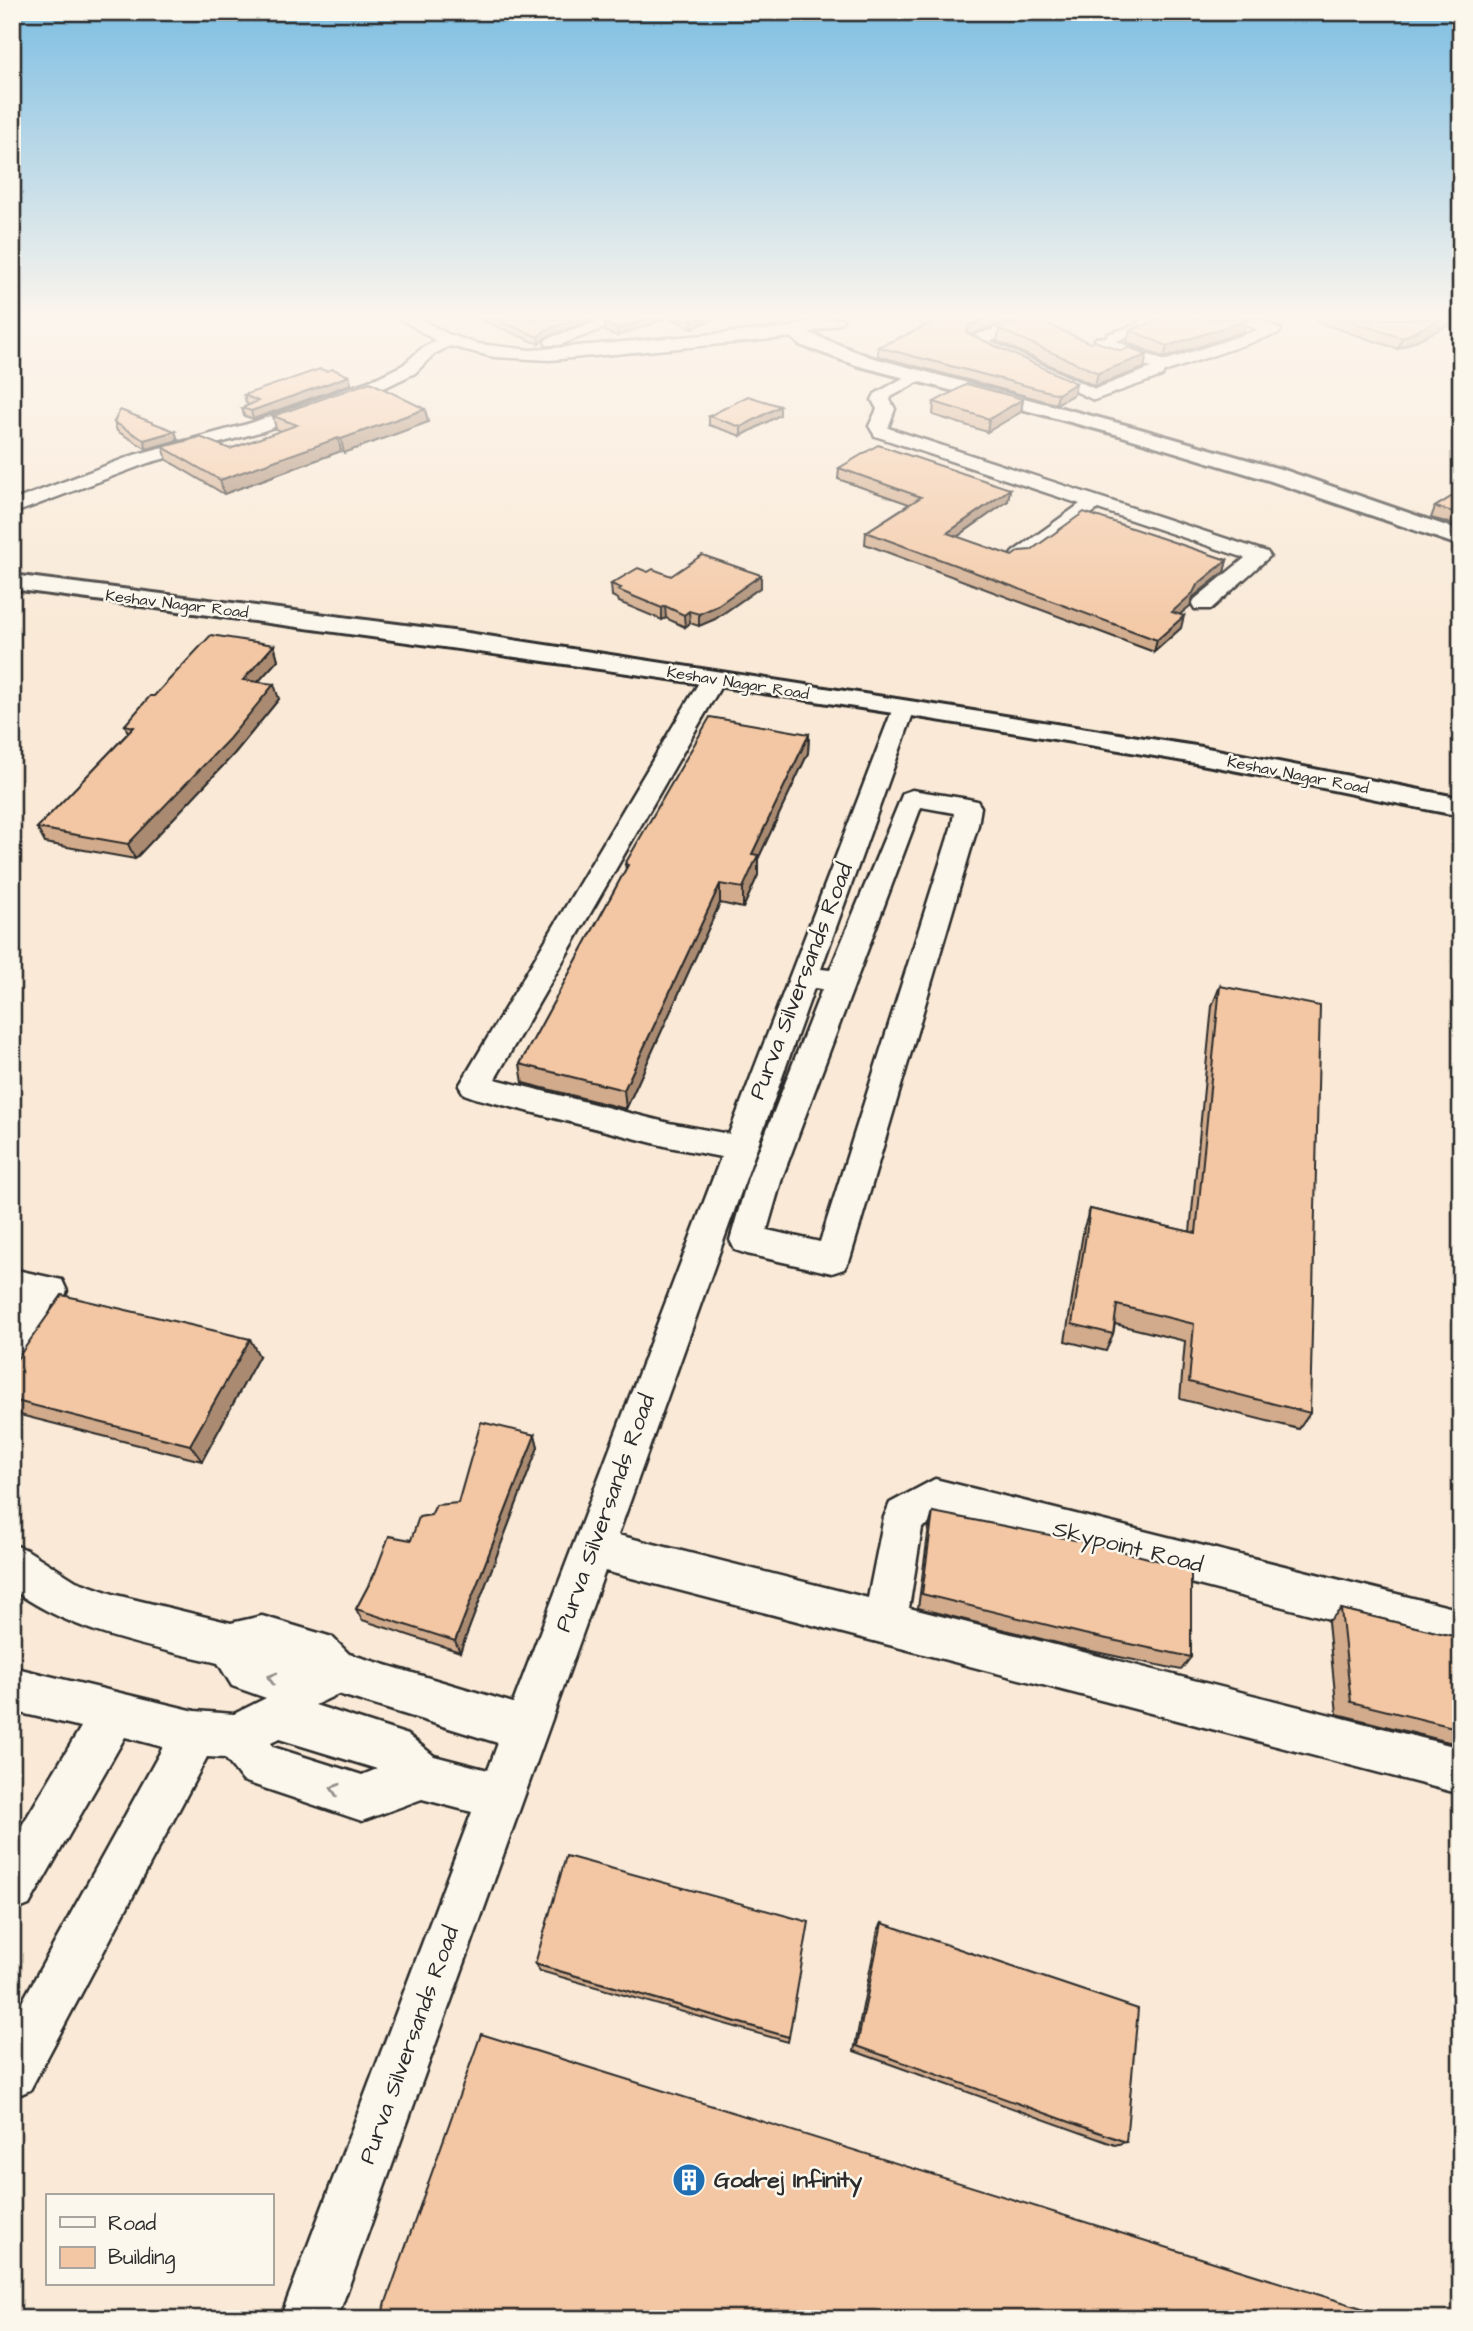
<svg xmlns="http://www.w3.org/2000/svg" width="1473" height="2331" font-family="'Architects Daughter',sans-serif">
<style>
.lines{fill:none;stroke-linecap:round;stroke-linejoin:round}
.street-casing{stroke:#2b2b2b;stroke-width:5}
.secondary-casing{stroke:#2b2b2b;stroke-width:6}
.street{fill:#fbf7ec;fill-rule:evenodd}
.secondary{fill:#fbf7ec;fill-rule:evenodd}
.wall{fill:#d1ab8c;stroke:#2b2b2b;stroke-width:2}
.shaded-wall{fill:#aa8b72;stroke:#2b2b2b;stroke-width:2}
.building{fill:#f3c7a3;stroke:#2b2b2b;stroke-width:2}
.oneway{stroke:#93918c}
.labels{text-anchor:middle;dominant-baseline:central;stroke-width:5;stroke-linejoin:round;paint-order:stroke}
.far-street-label{font-size:16px;fill:#2b2b2b;stroke:#fbf7ec}
.near-street-label{font-size:23px;fill:#2b2b2b;stroke:#fbf7ec}
.near-poi-label{font-size:23px;font-weight:bold;fill:#2b2b2b;stroke:#fbf7ec;text-anchor:start}
</style>
<rect width="100%" height="100%" fill="#f9e9d6"/>
<filter id="ink" filterUnits="userSpaceOnUse"><feTurbulence type="fractalNoise" baseFrequency=".0143" numOctaves="2"/><feDisplacementMap in="SourceGraphic" scale="14" xChannelSelector="R" yChannelSelector="G"/><feConvolveMatrix kernelMatrix="1 2 1 2 8 2 1 2 1" color-interpolation-filters="sRGB"/></filter>
<g filter="url(#ink)">
<g class="lines">
<defs>
<g id="street">
<path d="M401 319H420L448 334 478 344 531 350 795 327 803 332 795 337 550 360 494 357 450 346 434 354 415 373 386 387 263 431 148 463 12 514V501L134 455 251 423 374 379 403 365 422 348 436 341Z"/>
<path d="M604 319H629L559 345H547L545 342 547 339Z"/>
<path d="M1025 319 1044 321 1042 324 990 341 1095 389 1151 368 1094 341 1096 338 1106 337 1108 334 1141 323 1138 319H1160L1163 323 1161 326 1116 341 1164 361 1258 330 1236 319H1259L1281 330 1279 333 1164 372 1162 376 1094 400 967 340 969 337Z"/>
<path d="M917 370 923 371 925 375 923 379 891 397 890 400 895 409 888 428 1267 552 1270 556 1211 609H1195L1192 604 1195 599 1245 558 1098 509 1027 560H1013L1010 556 1013 552 1080 504 875 436 869 426 877 409 872 400 875 394Z"/>
<path d="M713 672 721 674 725 679 495 1079 669 1123 729 1134 895 703H911L915 708 821 969 830 970 903 793 912 790 968 799 977 801 981 807 978 825 850 1259 844 1269 832 1273 747 1254 735 1250 730 1240 748 1178 822 989 814 988 618 1535 868 1598 884 1517 890 1503 935 1479 1461 1610V1653L939 1518 922 1528 909 1608 1461 1748V1794L605 1571 337 2319H280L472 1812 422 1799 362 1821 243 1781 225 1758 207 1757 30 2090 12 2098V2020L163 1747 125 1737 29 1905 12 1912V1842L81 1727 12 1711V1667L195 1711 234 1714 266 1698 232 1686 218 1663C148 1646 71 1633 12 1589V1544L27 1550 76 1581 116 1595 231 1623 262 1616 332 1637 349 1654 513 1703 721 1157 669 1147 475 1098 464 1094 459 1086 701 679 705 674ZM921 807 954 813 952 825 820 1242 767 1230 782 1178ZM338 1694 498 1743 488 1770 434 1756 408 1735 315 1705ZM279 1739 377 1769 362 1775 273 1747 271 1743Z"/>
<path d="M12 1269 62 1280 67 1291 62 1302 52 1305 38 1340 25 1363 12 1368V1313L18 1300 12 1299Z"/>
</g>
<g id="secondary">
<path d="M815 319H843L840 323 809 333 870 357 1133 427 1287 471 1461 531V546L1271 481 1119 435 856 365 800 345 786 332 788 328Z"/>
<path d="M12 575 468 633 903 700 1202 747 1461 798V816C1374 799 1288 780 1201 764 806 695 409 641 12 589Z"/>
</g>
</defs>
<use href="#street" class="street-casing"/>
<use href="#secondary" class="secondary-casing"/>
<use href="#street" class="street"/>
<use href="#secondary" class="secondary"/>
</g>
<g class="wall">
<path d="M479 319H595L546 337 539 344Z"/>
<path d="M617 319V336L605 331V324Z"/>
<path d="M671 319H715L692 328Z"/>
<path d="M913 319H1010V321L970 334 1076 383 1074 394 1056 404 878 356V347L926 326Z"/>
<path d="M1318 319H1456L1455 322 1398 349 1317 322Z"/>
<path d="M999 329 1144 368 1095 386 997 341Z"/>
<path d="M1130 330 1243 332 1164 358 1127 342Z"/>
<path d="M326 371 349 376 351 384 253 419 244 416 242 408 249 405 246 403 244 395Z"/>
<path d="M1023 399 1021 412 987 432 933 415 934 402Z"/>
<path d="M780 406V415L741 436 709 425V416Z"/>
<path d="M425 409 428 422 344 453 341 451 224 494 167 460 163 447 230 449 281 431 276 429 273 416Z"/>
<path d="M114 422 178 440 147 449 117 431Z"/>
<path d="M839 468 1010 489 1008 501 957 537 1012 556 1227 560 1224 572 1193 597 1190 606 1180 614 1181 628 1154 652 865 544 866 532 909 504 838 479Z"/>
<path d="M1461 491V526L1431 518 1435 507Z"/>
<path d="M648 572 671 576 761 575V587L715 619 699 626 690 623 685 627 666 618 662 620 619 602 618 599 612 596 611 584Z"/>
<path d="M274 645 278 660 258 682 279 699 234 754 135 859 45 843 37 828 128 733 125 725 154 696Z"/>
<path d="M809 734 808 753 758 859V875L743 908 720 903 626 1109 523 1083 520 1064 626 869 625 864Z"/>
<path d="M1220 986 1310 1413 1299 1429 1180 1399 1185 1341 1115 1324 1113 1334 1106 1351 1065 1341 1084 1227 1090 1209 1190 1232 1212 1006Z"/>
<path d="M259 1356 202 1461 12 1413V1366Z"/>
<path d="M535 1435 538 1447 460 1652 362 1620 356 1609 375 1573 411 1540 431 1515 458 1503Z"/>
<path d="M933 1512 1191 1657 1181 1670 1077 1648 918 1608 929 1527Z"/>
<path d="M1341 1609 1461 1638V1745L1337 1714 1328 1622Z"/>
<path d="M882 1923 1126 2142 1115 2145 854 2051 878 1930Z"/>
<path d="M535 1964 789 2037 788 2042 540 1971Z"/>
</g>
<g class="shaded-wall">
<path d="M576 319H595L546 337 539 344 538 337 545 330Z"/>
<path d="M646 319H666L617 336V329Z"/>
<path d="M696 319H715L692 328V321Z"/>
<path d="M986 319H1010V321L968 335 967 333 969 325Z"/>
<path d="M1441 319H1456L1455 322 1398 349 1402 338Z"/>
<path d="M1247 320 1243 332 1164 358 1167 346Z"/>
<path d="M1147 355 1144 368 1095 386 1098 373Z"/>
<path d="M349 376 351 384 253 419 251 411Z"/>
<path d="M1076 383 1074 394 1056 404 1058 394Z"/>
<path d="M1023 399 1021 412 987 432 989 419Z"/>
<path d="M780 406V415L741 436V427Z"/>
<path d="M425 409 428 422 344 453 341 439Z"/>
<path d="M175 431 178 440 147 449 144 440Z"/>
<path d="M338 438 341 451 224 494 220 480Z"/>
<path d="M1010 489 1008 501 945 545 947 533Z"/>
<path d="M1227 560 1224 572 1193 597 1190 606 1168 624 1172 612 1197 585Z"/>
<path d="M761 575V587L715 619 699 626V614Z"/>
<path d="M665 606 666 618 662 620V608Z"/>
<path d="M689 611 690 623 685 627 684 615Z"/>
<path d="M1184 616 1181 628 1154 652 1157 640Z"/>
<path d="M274 645 278 660 247 694 243 680Z"/>
<path d="M274 684 279 699 234 754 135 859 128 844Z"/>
<path d="M809 734 808 753 758 859V875L743 908V888L752 854Z"/>
<path d="M720 884V903L626 1109 624 1090Z"/>
<path d="M250 1339 259 1356 202 1461 190 1445Z"/>
<path d="M535 1435 538 1447 460 1652 455 1641Z"/>
</g>
<g class="building">
<path d="M495 319H576L545 330 538 337Z"/>
<path d="M617 319H646L617 329 605 324Z"/>
<path d="M935 319H986L969 325 967 333 1076 383 1058 394 878 347 938 321Z"/>
<path d="M1028 319H1036L1090 343 1095 341 1121 351 1129 347 1147 355 1098 373 999 329Z"/>
<path d="M1162 319H1246L1247 320 1167 346 1130 330Z"/>
<path d="M1345 319H1441L1402 338Z"/>
<path d="M320 369 326 371 333 369 349 376 251 411 242 408 258 401 244 395Z"/>
<path d="M370 382 425 409 341 439 338 438 220 480 163 447 200 437 230 449 297 425 273 416Z"/>
<path d="M967 384 1023 399 989 419 934 402Z"/>
<path d="M748 396 780 406 741 427 709 416Z"/>
<path d="M120 410 175 431 144 440 114 422Z"/>
<path d="M878 445 1010 489 947 533 1012 556 1019 551 1031 550 1084 512 1227 560 1197 585 1193 593 1172 612 1184 616 1157 640 866 532 921 497 839 468Z"/>
<path d="M1461 491V514L1435 507Z"/>
<path d="M702 555 761 575 715 607 699 614 689 611 684 615 665 606 662 608 618 590 621 588 611 584 638 568 648 572 653 569 671 576Z"/>
<path d="M211 635 274 645 243 680 274 684 229 739 128 844 37 828 134 727 125 725 150 696H154Z"/>
<path d="M710 717 809 734 752 854 758 855 743 888 720 884 624 1090 520 1064 628 865 625 864Z"/>
<path d="M1220 986 1320 1006 1310 1413 1189 1382 1194 1324 1117 1305 1113 1334 1072 1324 1090 1209 1196 1233Z"/>
<path d="M62 1295 250 1339 190 1445 12 1400V1366Z"/>
<path d="M481 1422 535 1435 455 1641 356 1609 375 1573 389 1536 411 1540 419 1517 431 1515 436 1505 458 1503Z"/>
<path d="M933 1512 1090 1543 1191 1569V1657L1084 1634 922 1594Z"/>
<path d="M1341 1609 1461 1638V1729L1351 1702Z"/>
<path d="M566 1856 809 1922 789 2037 535 1964Z"/>
<path d="M882 1923 1138 2009 1126 2142 857 2046Z"/>
<path d="M481 2034 1397 2319H380Z"/>
</g>
<defs><path id="oneway-chevron" d="M-2-3.5L2.5 0L-2 3.5" fill="none" stroke-width="1.6" stroke-linecap="round" stroke-linejoin="round" transform="scale(1.75)"/></defs>
<g class="oneway">
<use href="#oneway-chevron" transform="translate(272 1678) rotate(-165)"/>
<use href="#oneway-chevron" transform="translate(335 1789) rotate(-162)"/>
</g>
</g>
<linearGradient id="sky" x2="0" y2="1"><stop stop-color="#7dbee2"/><stop offset="0.49" stop-color="#fcf5ed"/><stop offset="1" stop-color="#fcf5ed" stop-opacity="0"/></linearGradient>
<rect width="1473" height="646" fill="url(#sky)"/>
<defs>
<symbol id="building-disc" viewBox="-11 -11 22 22"><circle r="9.5" fill="#1f6fb2" stroke="#fbf7ec"/><path d="M-4-6H4V6H1V3H-1V6H-4ZM-2.5-4.3h1.7v1.8h-1.7ZM.8-4.3h1.7v1.8H.8ZM-2.5-1h1.7V.8h-1.7ZM.8-1h1.7V.8H.8Z" fill="#fff"/></symbol>
</defs>
<g fill-rule="evenodd">
<use href="#building-disc" x="670" y="2161" width="38" height="38"/>
</g>
<g class="labels">
<g class="far-street-label">
<text transform="translate(177 604) rotate(7)">Keshav Nagar Road</text>
<text transform="translate(738 683) rotate(9)">Keshav Nagar Road</text>
<text transform="translate(1298 775) rotate(11)">Keshav Nagar Road</text>
</g>
<g class="near-street-label">
<text transform="translate(801 981) rotate(-69)">Purva Silversands Road</text>
<text transform="translate(605 1513) rotate(-70)">Purva Silversands Road</text>
<text transform="translate(1128 1547) rotate(14)">Skypoint Road</text>
<text transform="translate(409 2045) rotate(-70)">Purva Silversands Road</text>
</g>
<g class="near-poi-label">
<text x="714" y="2180">Godrej Infinity</text>
</g>
</g>
<rect width="1473" height="2331" fill="none" stroke="#fbf7ec" stroke-width="42"/>
<rect x="21" y="21" width="1431" height="2289" fill="none" stroke="#2b2b2b" stroke-width="2.5" filter="url(#ink)"/>
<rect x="46" y="2194" width="228" height="91" fill="#fbf7ec" stroke="#a8a59f" stroke-width="2"/>
<rect x="60" y="2217" width="35" height="10" fill="#fbf7ec" stroke="#a8a59f" stroke-width="2"/>
<text x="108" y="2230" font-size="21" fill="#2b2b2b">Road</text>
<rect x="60" y="2247" width="35" height="21" fill="#f3c7a3" stroke="#a8a59f" stroke-width="2"/>
<text x="108" y="2264" font-size="21" fill="#2b2b2b">Building</text>
</svg>
